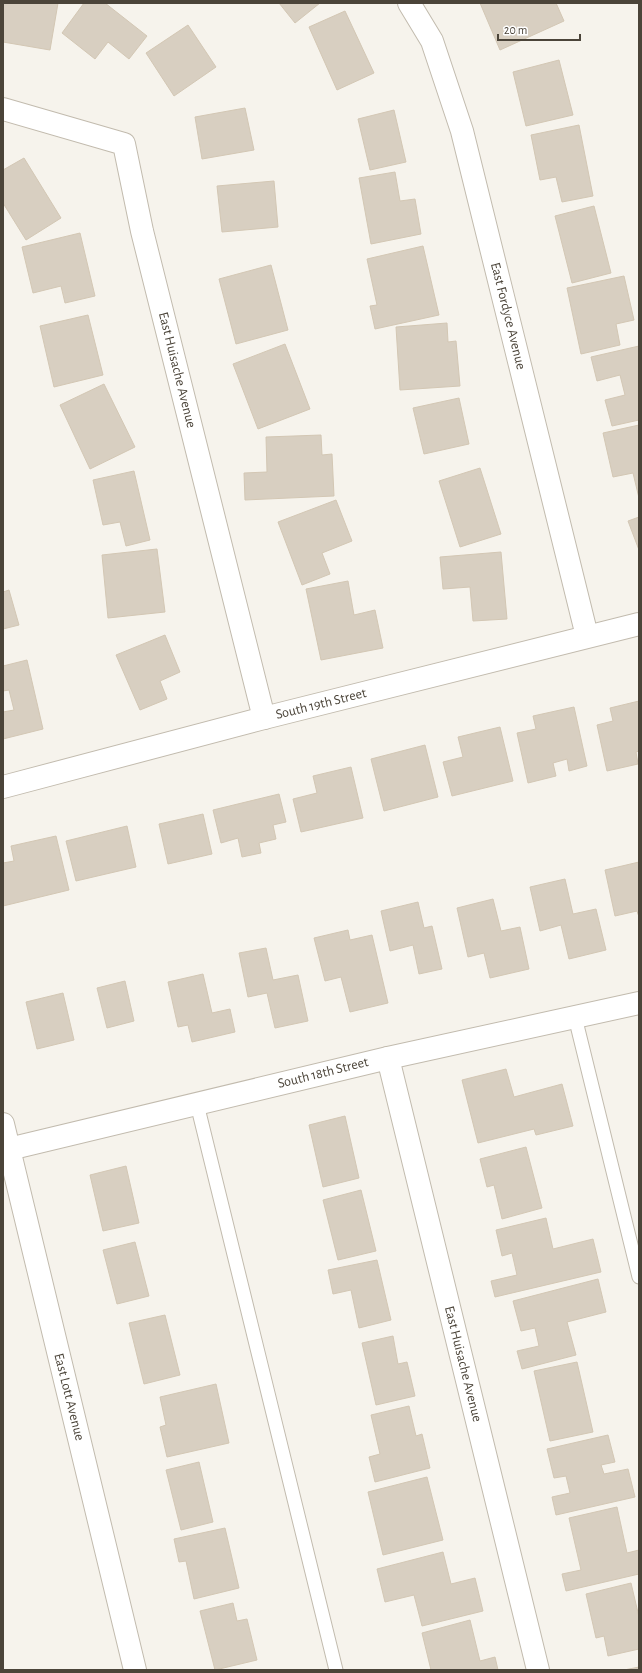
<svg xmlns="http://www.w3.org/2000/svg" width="642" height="1673" font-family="'Alegreya Sans',sans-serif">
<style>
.building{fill:#d8cfc1;stroke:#d3c7b4}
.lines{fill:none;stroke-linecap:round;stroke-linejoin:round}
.lane-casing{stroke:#c2bbae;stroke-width:15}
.street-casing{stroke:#c2bbae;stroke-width:24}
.lane{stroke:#fff;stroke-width:13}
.street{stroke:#fff;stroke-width:22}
.labels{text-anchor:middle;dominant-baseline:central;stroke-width:3;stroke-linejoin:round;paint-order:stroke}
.street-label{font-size:14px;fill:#4b4439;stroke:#fff}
</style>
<rect width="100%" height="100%" fill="#f6f3ec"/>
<g class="building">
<path d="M3 3H58L50 50 3 42Z"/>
<path d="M84 3H105L147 36 129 59 108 42 95 59 62 33Z"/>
<path d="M279 3H320L295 23Z"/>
<path d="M480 3H556L564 21 500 50Z"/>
<path d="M345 11 374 73 337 90 309 27Z"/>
<path d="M188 25 216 67 174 96 146 53Z"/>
<path d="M559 60 573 115 526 126 513 72Z"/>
<path d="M245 108 254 150 202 159 195 117Z"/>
<path d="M394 110 406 162 370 170 358 119Z"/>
<path d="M579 125 593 196 562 202 556 177 540 180 531 135Z"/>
<path d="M24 158 61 218 26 240 3 203V170Z"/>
<path d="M395 172 400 201 415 199 421 234 371 244 359 178Z"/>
<path d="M274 181 278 227 222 232 217 186Z"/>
<path d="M594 206 611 273 572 283 555 216Z"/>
<path d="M80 233 95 296 65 303 61 286 33 293 22 247Z"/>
<path d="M423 246 439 315 375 329 370 306 377 305 367 259Z"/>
<path d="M271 265 288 330 236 344 219 279Z"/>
<path d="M624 276 634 320 616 324 620 345 581 354 567 288Z"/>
<path d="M88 315 103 375 54 387 40 326Z"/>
<path d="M447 323 448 342 456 341 460 386 400 390 396 327Z"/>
<path d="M285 344 310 409 258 429 233 364Z"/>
<path d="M639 346V420L612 426 605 400 625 395 620 375 597 381 591 357Z"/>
<path d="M104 384 135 447 90 469 60 405Z"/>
<path d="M459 398 469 444 424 454 413 408Z"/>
<path d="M639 425V498L633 473 613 477 603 433Z"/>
<path d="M321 435 322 455 332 454 334 496 245 500 244 473 267 472 266 437Z"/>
<path d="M480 468 501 534 460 547 439 481Z"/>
<path d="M134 471 150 540 126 546 120 522 103 525 93 480Z"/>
<path d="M336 500 352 541 322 553 330 574 302 585 278 522Z"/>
<path d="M639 517V550L628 521Z"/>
<path d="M157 549 165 612 108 618 102 555Z"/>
<path d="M501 552 507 619 473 621 470 587 443 589 440 557Z"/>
<path d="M348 581 354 615 375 610 383 648 321 660 306 589Z"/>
<path d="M9 590 19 625 3 629V592Z"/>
<path d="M165 635 180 672 160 681 167 699 140 710 116 655Z"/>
<path d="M27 660 43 729 3 739V712L14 710 9 690 3 691V666Z"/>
<path d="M639 701V751L636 752 638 764 607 771 597 725 613 721 610 708Z"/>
<path d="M574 707 587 766 569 771 567 759 553 763 556 776 528 783 517 733 536 729 533 716Z"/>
<path d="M500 727 513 781 452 796 443 762 463 757 458 737Z"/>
<path d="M425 745 438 797 384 811 371 759Z"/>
<path d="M351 767 363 818 301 832 293 799 317 793 313 776Z"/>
<path d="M279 794 286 822 273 825 276 839 259 843 261 853 242 857 238 838 221 843 213 810Z"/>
<path d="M203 814 212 854 168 864 159 824Z"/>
<path d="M127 826 136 867 76 881 66 841Z"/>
<path d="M56 836 69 890 3 906V863L14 861 11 846Z"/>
<path d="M639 862V917L637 911 615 916 605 870Z"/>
<path d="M565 879 573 914 596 909 606 950 569 959 561 925 540 931 530 887Z"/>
<path d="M493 899 501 931 520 927 529 969 490 978 484 953 468 957 457 908Z"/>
<path d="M418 902 424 928 432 926 442 969 419 974 413 945 390 951 381 911Z"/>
<path d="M348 930 350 940 372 935 388 1003 350 1012 341 977 325 981 314 938Z"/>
<path d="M266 948 273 980 298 975 308 1021 275 1028 267 993 248 997 239 953Z"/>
<path d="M203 974 212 1013 230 1009 235 1032 192 1042 188 1025 178 1027 168 982Z"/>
<path d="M125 981 134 1021 107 1028 97 988Z"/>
<path d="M63 993 74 1040 37 1049 26 1002Z"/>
<path d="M506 1069 514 1097 562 1084 573 1126 536 1135 534 1129 478 1143 462 1080Z"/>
<path d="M345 1116 359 1178 323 1187 309 1125Z"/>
<path d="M526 1147 542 1208 502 1219 494 1185 487 1187 480 1159Z"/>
<path d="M126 1166 139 1223 103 1231 90 1175Z"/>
<path d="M361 1190 376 1251 338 1260 323 1200Z"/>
<path d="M546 1218 553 1249 593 1239 601 1272 495 1297 491 1281 517 1275 512 1253 502 1256 496 1230Z"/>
<path d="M135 1242 149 1296 117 1304 103 1250Z"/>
<path d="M377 1260 391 1320 359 1328 351 1290 333 1294 328 1270Z"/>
<path d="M598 1279 606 1312 567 1322 576 1355 522 1369 517 1351 539 1346 535 1328 521 1331 513 1301Z"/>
<path d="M165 1315 180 1375 144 1384 129 1323Z"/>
<path d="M393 1336 398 1364 407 1362 415 1396 376 1405 362 1343Z"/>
<path d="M577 1362 593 1432 550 1441 534 1371Z"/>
<path d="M216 1384 229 1443 167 1457 160 1427 166 1425 160 1397Z"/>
<path d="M409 1406 416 1436 422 1434 430 1468 375 1482 369 1457 380 1454 371 1415Z"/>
<path d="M608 1435 615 1462 601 1465 604 1474 628 1469 635 1497 556 1515 552 1497 570 1493 566 1476 554 1478 547 1449Z"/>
<path d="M199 1462 213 1522 181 1530 166 1470Z"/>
<path d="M427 1477 443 1540 383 1555 368 1492Z"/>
<path d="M617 1507 627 1553 639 1550V1574L566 1591 562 1574 581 1570 569 1518Z"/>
<path d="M225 1528 239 1588 194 1599 186 1561 179 1562 174 1539Z"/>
<path d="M443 1552 451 1584 475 1578 483 1611 422 1626 414 1595 385 1602 377 1569Z"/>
<path d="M631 1583 639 1617V1649L608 1656 604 1636 596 1638 586 1594Z"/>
<path d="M233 1603 237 1621 247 1619 257 1660 215 1670 200 1611Z"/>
<path d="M470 1620 480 1661 495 1657 498 1670H431L422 1633Z"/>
<path d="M639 1667V1670H624Z"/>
</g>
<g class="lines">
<defs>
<g id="lane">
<path d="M575 1017 639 1277"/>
<path d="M197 1104 336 1670"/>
</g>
<g id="street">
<path d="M409 3 432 41 462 131 587 636"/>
<path d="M3 109 124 144 142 231 264 718"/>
<path d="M3 787 264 718 639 624"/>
<path d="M388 1058 538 1670"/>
<path d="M3 1124 135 1670"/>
<path d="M9 1149 388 1058 639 1003"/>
</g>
</defs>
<use href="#lane" class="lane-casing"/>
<use href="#street" class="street-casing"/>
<use href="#lane" class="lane"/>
<use href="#street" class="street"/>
</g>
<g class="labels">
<g class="street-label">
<text transform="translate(508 316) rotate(76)">East Fordyce Avenue</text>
<text transform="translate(177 370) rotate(76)">East Huisache Avenue</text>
<text transform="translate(321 704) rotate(-14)">South 19th Street</text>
<text transform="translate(323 1073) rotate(-14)">South 18th Street</text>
<text transform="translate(463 1364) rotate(76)">East Huisache Avenue</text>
<text transform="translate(69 1397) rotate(76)">East Lott Avenue</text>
</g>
</g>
<rect width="642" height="1673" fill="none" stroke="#4b4439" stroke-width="8"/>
<path d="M498 34v6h82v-6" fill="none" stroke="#4b4439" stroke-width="2"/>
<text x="504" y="34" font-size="12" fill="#4b4439" stroke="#ffffff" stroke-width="3" paint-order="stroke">20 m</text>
</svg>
